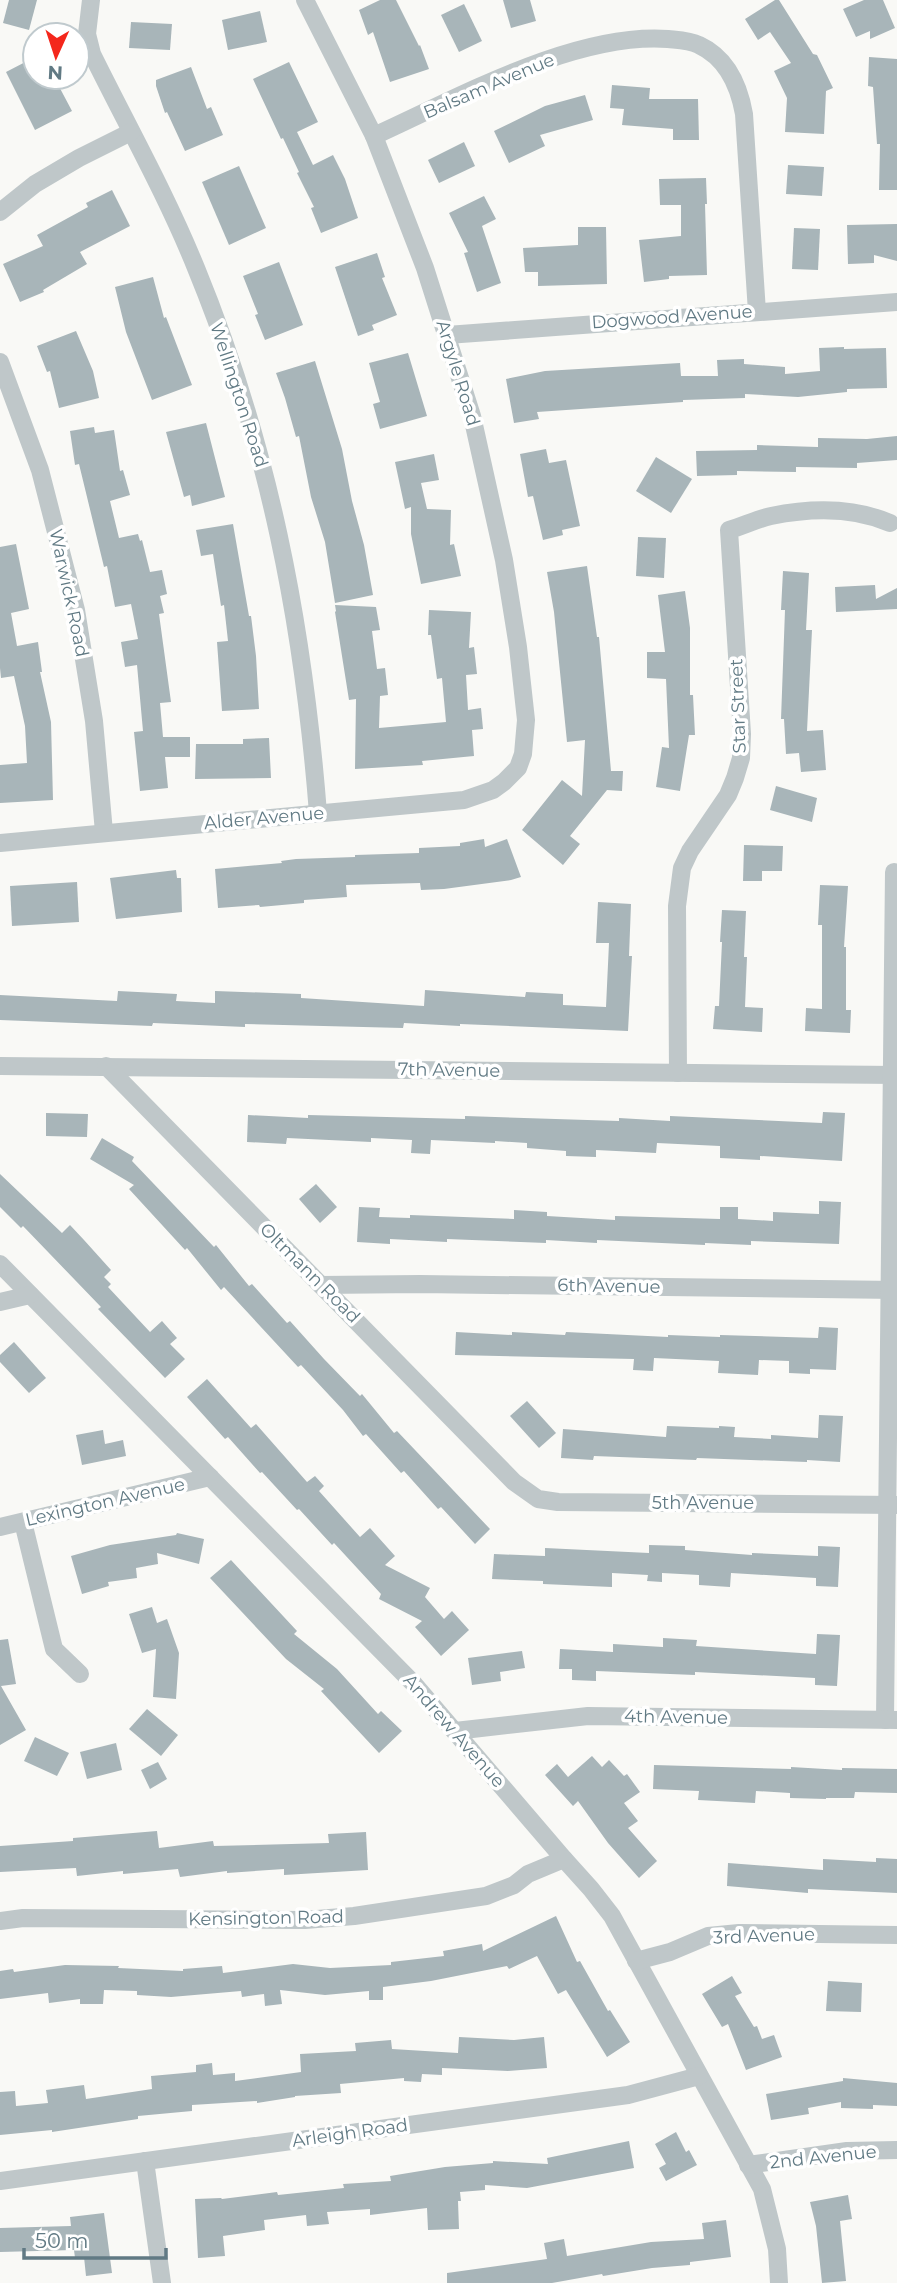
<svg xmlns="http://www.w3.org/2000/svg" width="897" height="2283" font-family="Montserrat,sans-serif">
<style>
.building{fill:#a8b5b9}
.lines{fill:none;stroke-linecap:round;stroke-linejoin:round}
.street{stroke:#bfc7c9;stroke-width:18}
.labels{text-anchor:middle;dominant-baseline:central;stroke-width:7;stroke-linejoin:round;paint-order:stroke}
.street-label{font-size:18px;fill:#617a84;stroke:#fff}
</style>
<rect width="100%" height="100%" fill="#f9f9f6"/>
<g class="building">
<path d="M9 0H37L29 30 3 23Z"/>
<path d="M380 0H396L419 46 420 45 429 69 390 82 373 32 368 35 359 10Z"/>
<path d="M503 0H530L536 21 511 28Z"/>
<path d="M775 0H779L813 54 817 55 833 88 826 91 824 134 785 132 787 98 774 71 791 63 770 32 758 40 745 19Z"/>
<path d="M864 0H883L895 28 870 39V31L856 37 843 9Z"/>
<path d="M464 4 482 41 459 52 441 15Z"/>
<path d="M260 11 267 42 228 50 222 20Z"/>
<path d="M131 22 172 24 170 50 129 48Z"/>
<path d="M35 57V77H54L72 111 35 130 6 72Z"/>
<path d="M869 57 897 59V190H879L880 144H877L873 87 868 86Z"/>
<path d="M289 62 318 122 297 132 313 165 333 155 345 179 358 218 321 233 311 208 314 207 297 173 299 172 283 138 281 139 253 79Z"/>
<path d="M191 67 207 109 211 107 223 135 185 151 167 112 165 113 156 86V80Z"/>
<path d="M612 85 650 88 649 99H698L699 140H673V129L622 125 624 109 610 108Z"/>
<path d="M585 95 593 120 540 135 545 146 509 163 494 131 545 106Z"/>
<path d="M464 142 475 166 439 183 428 160Z"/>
<path d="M788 165 824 167 822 196 786 194Z"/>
<path d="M239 166 266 228 229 245 202 182Z"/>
<path d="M706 178 707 204H705L707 275 669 276V279L644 282 639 240 681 236V205H660L659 179Z"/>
<path d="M112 190 130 226 80 252 87 264 43 290 44 292 20 302 3 264 43 246 37 235 88 207 86 203Z"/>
<path d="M484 196 496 219 482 226 501 283 477 292 464 253 468 252 449 213Z"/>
<path d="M897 224V261L874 255V263L848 264 847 225Z"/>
<path d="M578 227H606L607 284 538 286V272H525L523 248 578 245Z"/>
<path d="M794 228 820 229 818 270 792 269Z"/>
<path d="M377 253 385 277 382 278 397 315 372 325 374 330 358 336 335 267Z"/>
<path d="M279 262 303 325 265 340 255 315 258 314 243 276Z"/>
<path d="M153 277 164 318 166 317 192 385 152 400 126 332 115 287Z"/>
<path d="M76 331 93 371 99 398 59 408 50 371 47 372 37 346Z"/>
<path d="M844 347V349L886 348 887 388 847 389V392L798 397 745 394V398L683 400V402L537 412 539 419 514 423 506 379 545 371 680 363 681 376H718L717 360 744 359V364L785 367V374L820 371 819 348Z"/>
<path d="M408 353 427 416 380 429 373 404 380 402 369 363Z"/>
<path d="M315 361 342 449 352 501 364 545 373 595 335 603 325 542 311 497 299 436 296 437 285 398 276 373Z"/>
<path d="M206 423 225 497 192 506 190 495 184 497 166 432Z"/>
<path d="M94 427 95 433 114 430 120 471 123 470 130 495 110 501 119 538 138 534 140 541 142 540 150 572 162 570 167 594 160 596 164 613 159 614 171 702 160 703 163 737H190V757H165L168 788 140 791 134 732 143 731 137 665 125 667 121 642 138 639 131 604 115 607 107 566 104 567 79 464 75 465 70 431Z"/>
<path d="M897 436V460L857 463V468L796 467V472L737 471V475L697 476 696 451 757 450V445L818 447V438L867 439Z"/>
<path d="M546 449 549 463 566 460 580 526 562 530 563 535 543 540 533 496 528 497 520 454Z"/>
<path d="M434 454 439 480 421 483 427 509 451 510 450 545 454 544 461 576 421 584 411 534V507L405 509 395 462Z"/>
<path d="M656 457 692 479 671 513 636 491Z"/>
<path d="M233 524 249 616H251L256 656 259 709 222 711 217 642 228 641 224 605 221 606 213 554 201 556 196 530Z"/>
<path d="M638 537 666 538 664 578 636 576Z"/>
<path d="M16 544 29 609 11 613 17 646 38 642 42 672H40L51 722 53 800 0 803V765L27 763 25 726 14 676 1 678 0 668V547Z"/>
<path d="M587 566 597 637H599L611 771H623L622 791 607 790 570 836 580 844 563 865 522 830 562 780 582 796 585 740 567 742 554 612 547 572Z"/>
<path d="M783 571 809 573 806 630H812L807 731 823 730 826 770 801 772 799 753 786 754 784 719H781L785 610H781Z"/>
<path d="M875 585 876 599 897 588V609L836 612 835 587Z"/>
<path d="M685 591 690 628V695H693L695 735H689L680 791 656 787 662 747 669 748 666 679 647 678V652H665L658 595Z"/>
<path d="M335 605 376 607 380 630 372 631 377 669 385 668 388 695 380 696 379 728 446 722 442 678 437 679 431 635H428L429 610 471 612 469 648 474 647 477 674 466 675 468 710 481 708 483 729 472 730 474 756 422 761 423 765 355 769 356 699 349 700 335 612 336 611Z"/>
<path d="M269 738 271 778 195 779 196 744H243V739Z"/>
<path d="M776 786 817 798 812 822 770 810Z"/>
<path d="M484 839 485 847 507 839 521 877 511 880 444 889 421 890 420 883 346 885 347 897 304 900V903L260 907 259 905 218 908 215 869 282 863 281 861 296 859 355 857V855L419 853V848L460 846V843Z"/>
<path d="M744 845 783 846 782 871H762V881H743Z"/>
<path d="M176 870 177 878H181L182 912 116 919 110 878Z"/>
<path d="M77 882 79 922 12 926 10 886Z"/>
<path d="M820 885 848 886 844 947H846V1010H851L850 1033 805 1031 806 1008 822 1009V925H818Z"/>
<path d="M598 902 631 904 629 956H632L628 1031 460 1024V1026L404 1023 403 1028 245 1024V1027L153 1023 152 1026 0 1020V995L117 1001 118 991 177 994 176 1001 215 1003V991L301 994V998L424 1006 425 990 525 997 526 992 563 994V1005L606 1007 609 943H596Z"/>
<path d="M722 910 746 911 744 957H747L745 1007 763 1008 762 1032 713 1029 715 1006H719L722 942H720Z"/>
<path d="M823 1112 845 1113 842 1161 760 1156V1160L720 1158V1146L657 1143 656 1153 596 1150V1157L566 1156V1151L527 1148V1143L495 1141V1143L431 1140 430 1154 411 1153 412 1140 371 1138V1142L287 1138 286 1144 247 1142 248 1115 308 1118V1115L465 1119V1116L619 1121V1118L670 1121V1116L822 1123Z"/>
<path d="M46 1113 88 1114 87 1137 46 1136Z"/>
<path d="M102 1138 134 1157 132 1161 214 1247 216 1245 249 1286 252 1284 287 1323 290 1321 324 1359 360 1396 362 1394 394 1433 397 1431 490 1529 475 1544 441 1507 438 1509 404 1471 401 1473 366 1434 363 1436 343 1410 301 1365 298 1367 224 1287 221 1290 187 1248 185 1250 129 1189 134 1185 90 1159Z"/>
<path d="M0 1174 62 1233 70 1225 84 1240 111 1270 104 1277 111 1284 108 1287 150 1332 162 1321 177 1338 170 1344 185 1359 165 1378 98 1309 101 1307 23 1226 21 1228 0 1207Z"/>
<path d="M316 1184 337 1207 320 1223 299 1199Z"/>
<path d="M819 1201 841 1202 839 1244 751 1241V1245L705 1243V1245L597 1240V1243L546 1240V1243L447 1239V1242L390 1239V1244L357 1242 359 1207 380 1208 379 1217 410 1218V1215L514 1219V1210L547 1212V1216L615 1220V1216L720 1219V1207H738V1219L773 1221V1212L819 1214Z"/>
<path d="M819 1327 838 1328 836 1370 810 1369V1374L789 1373V1361L759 1360 758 1375 718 1373 719 1361 654 1358 653 1371 633 1370 634 1359 455 1355 456 1332 512 1335V1332L565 1335 566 1332 668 1337V1335L720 1337V1335L818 1338Z"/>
<path d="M14 1342 46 1378 29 1393 0 1362V1355Z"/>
<path d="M207 1379 251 1428 256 1424 307 1482 315 1476 324 1486 319 1491 360 1537 370 1528 395 1556 385 1565 430 1588 425 1597 444 1619 452 1611 469 1630 441 1656 415 1627 422 1621 379 1599 381 1594 334 1543 332 1545 299 1509 297 1510 262 1472 260 1473 228 1437 225 1439 187 1397Z"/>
<path d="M527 1401 556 1433 539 1448 510 1416Z"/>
<path d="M819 1415 843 1416 840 1462 807 1460V1462L697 1458 696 1460 594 1456 593 1460 561 1458 563 1429 666 1437 667 1426 719 1428V1426L735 1427 734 1437 771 1439V1435L818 1438Z"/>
<path d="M103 1430 105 1444 123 1440 126 1456 82 1465 76 1435Z"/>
<path d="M177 1533 204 1539 199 1564 157 1553 158 1564 136 1568 137 1578 108 1582 109 1586 82 1594 71 1556 110 1545 176 1535Z"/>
<path d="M649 1545 685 1546V1550L752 1555V1553L818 1556V1546L840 1547 838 1587 816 1586V1578L731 1573 730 1587 699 1585V1575L662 1573V1582L647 1581 648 1575 612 1573V1587L543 1584V1581L492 1579 494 1554 545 1556V1548L649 1553Z"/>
<path d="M231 1560 297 1631 294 1634 337 1669 378 1714 381 1711 402 1731 379 1753 321 1691 324 1689 286 1659 210 1578Z"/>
<path d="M152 1607 157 1623 167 1619 179 1653 176 1699 153 1697 156 1649 142 1653 129 1614Z"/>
<path d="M817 1634 840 1635 837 1686 815 1685V1678L695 1672V1675L596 1671V1681L572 1680V1669H559L560 1649 613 1652V1644L663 1647V1638L697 1640 696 1646 816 1654Z"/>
<path d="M8 1639 16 1684 1 1686 26 1730 0 1745V1640Z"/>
<path d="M522 1651 525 1668 500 1672 501 1681 472 1685 468 1658Z"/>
<path d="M147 1709 178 1735 161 1756 129 1729Z"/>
<path d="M35 1737 69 1753 57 1776 24 1761Z"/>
<path d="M116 1743 122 1770 87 1779 80 1752Z"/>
<path d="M592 1756 602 1767 609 1760 624 1776 627 1774 640 1792 624 1803 638 1821 628 1828 657 1861 639 1878 608 1843 578 1801 573 1806 545 1775 557 1764 568 1777Z"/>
<path d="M158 1762 167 1779 150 1789 141 1770Z"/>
<path d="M654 1765 791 1769V1767L842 1770V1768L897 1769V1793L855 1792 854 1798H826V1799L790 1798V1793L756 1791 755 1803 698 1800 699 1791 653 1789Z"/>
<path d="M157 1831 159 1848 213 1841 214 1846 329 1843 328 1834 366 1832 368 1870 284 1875V1869L227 1873V1871L180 1877 178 1869 123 1874V1871L77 1876 76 1868 0 1872V1846L73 1841V1838Z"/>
<path d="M876 1858 897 1859V1893L808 1889V1893L727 1886 728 1863 823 1870V1859L876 1862Z"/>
<path d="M556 1916 577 1962 580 1961 608 2011 610 2010 630 2042 607 2057 566 1990 558 1994 537 1956 509 1969 507 1966 431 1981 383 1987V2000H369V1991L325 1995 280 1990 282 2004 265 2006 264 1994 242 1997 241 1991 171 1997 137 1995V1991L104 1990 103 2004H80V1999L49 2003 48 1993 0 1999V1971L13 1969 14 1972 65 1965 119 1966 118 1968 183 1971V1969L222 1966 223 1973 293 1964 330 1968 391 1965V1962L444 1956 443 1951 482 1944 483 1951Z"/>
<path d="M732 1976 742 1993 735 1996 754 2027 757 2026 762 2039 774 2035 782 2057 746 2070 728 2024 722 2027 702 1994Z"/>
<path d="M828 1981 862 1983 861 2012 826 2011Z"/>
<path d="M459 2037 514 2040 544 2037 547 2068 508 2071 442 2068V2075L422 2074 421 2082 404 2081V2078L340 2084 341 2093 295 2096V2097L257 2103V2101L192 2105V2111L138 2116V2119L52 2132V2130L0 2135V2092L15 2091 16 2106 48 2103 46 2090 84 2085 86 2099 152 2089 151 2076 196 2072V2065L212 2063 213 2075 235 2073V2081L301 2072 300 2054 356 2051 355 2043 391 2040 392 2049 458 2053Z"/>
<path d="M843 2078 897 2083V2106L873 2105V2109L841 2108V2102L808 2108 809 2114 771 2120 766 2094 843 2081Z"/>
<path d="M676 2132 686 2152 689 2150 697 2165 666 2181 659 2168 666 2164 655 2144Z"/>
<path d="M629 2141 634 2168 527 2188 485 2185V2190L460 2192 461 2201H458L459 2229 428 2230 427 2208 370 2215V2209L327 2212 329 2224 307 2226 306 2215 264 2220 265 2230 223 2236 225 2256 198 2258 195 2199 221 2198 222 2199 277 2192 278 2195 344 2188 343 2184 391 2181 390 2176 445 2167 493 2163V2161L548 2164 547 2158Z"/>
<path d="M848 2195 852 2219 840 2221 846 2281 822 2283 816 2226 810 2202Z"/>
<path d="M104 2213 112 2273 86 2276 84 2257 75 2258 74 2250 0 2252V2228L71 2226 70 2217Z"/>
<path d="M726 2220 731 2257 690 2262V2265L652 2268 603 2276 602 2274 552 2283H447V2273L547 2259 544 2243 564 2239 567 2256 651 2242 704 2239 702 2223Z"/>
</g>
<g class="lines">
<g class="street">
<path d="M91 0 87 34 92 54C127 125 166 194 196 268 269 446 303 622 318 813"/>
<path d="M374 136C458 98 575 32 668 39 678 40 689 40 699 45 727 58 739 86 744 114L757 312"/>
<path d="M0 212 35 184 79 158 131 132"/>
<path d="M447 335 897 302"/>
<path d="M0 362 40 470 76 610 94 721 104 832"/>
<path d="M0 843 464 800 493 790 504 782 518 768 523 754 526 720 518 647 504 560 472 416 425 268 374 136 305 0"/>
<path d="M0 1066 897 1075"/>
<path d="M106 1066 514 1482 538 1499 558 1502 897 1505"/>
<path d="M678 1073 677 906 682 868 690 851 728 795 735 778 741 758 742 734 729 530C743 526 757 519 771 516 810 508 853 507 890 523"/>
<path d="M0 1264 414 1684 564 1859 591 1889 612 1916 762 2189 777 2249 779 2283"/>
<path d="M321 1285 420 1284 897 1290"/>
<path d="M0 1302 30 1295"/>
<path d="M23 1522 54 1649 80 1674"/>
<path d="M0 1527 210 1477"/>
<path d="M885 1720 894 872"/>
<path d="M455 1731 588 1716 897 1720"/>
<path d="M0 1921 23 1918 305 1920 354 1916 486 1896 514 1885 528 1874 564 1859"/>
<path d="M636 1961 670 1952 708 1936 739 1933 897 1935"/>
<path d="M145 2161 162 2283"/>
<path d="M748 2165 847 2151 897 2150"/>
<path d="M0 2181 628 2095 699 2076"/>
</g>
</g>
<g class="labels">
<g class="street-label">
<text transform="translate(489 86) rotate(-23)">Balsam Avenue</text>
<text transform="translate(672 317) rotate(-4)">Dogwood Avenue</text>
<text transform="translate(458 373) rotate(73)">Argyle Road</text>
<text transform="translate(239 395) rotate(72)">Wellington Road</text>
<text transform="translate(69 593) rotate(78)">Warwick Road</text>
<text transform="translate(738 706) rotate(-92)">Star Street</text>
<text transform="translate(264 818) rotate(-5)">Alder Avenue</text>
<text transform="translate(449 1070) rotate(1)">7th Avenue</text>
<text transform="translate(310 1273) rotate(45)">Oltmann Road</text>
<text transform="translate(609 1286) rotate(1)">6th Avenue</text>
<text transform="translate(105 1502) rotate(-13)">Lexington Avenue</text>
<text x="703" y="1503">5th Avenue</text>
<text transform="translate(676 1717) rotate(1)">4th Avenue</text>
<text transform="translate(454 1731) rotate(49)">Andrew Avenue</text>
<text transform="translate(266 1918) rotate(-1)">Kensington Road</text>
<text transform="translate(764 1936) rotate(-2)">3rd Avenue</text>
<text transform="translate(350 2133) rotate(-8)">Arleigh Road</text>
<text transform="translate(823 2157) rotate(-6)">2nd Avenue</text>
</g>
</g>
<g transform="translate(56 56) rotate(183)"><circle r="33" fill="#ffffff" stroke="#c0cace" stroke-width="2"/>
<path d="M0-5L12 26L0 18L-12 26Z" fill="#f4271c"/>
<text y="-10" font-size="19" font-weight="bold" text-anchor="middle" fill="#617a84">N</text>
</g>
<path d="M24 2248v10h142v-10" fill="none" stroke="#617a84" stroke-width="3.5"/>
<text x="35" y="2248" font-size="21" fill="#617a84" stroke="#ffffff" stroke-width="5" paint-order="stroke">50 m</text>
</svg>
